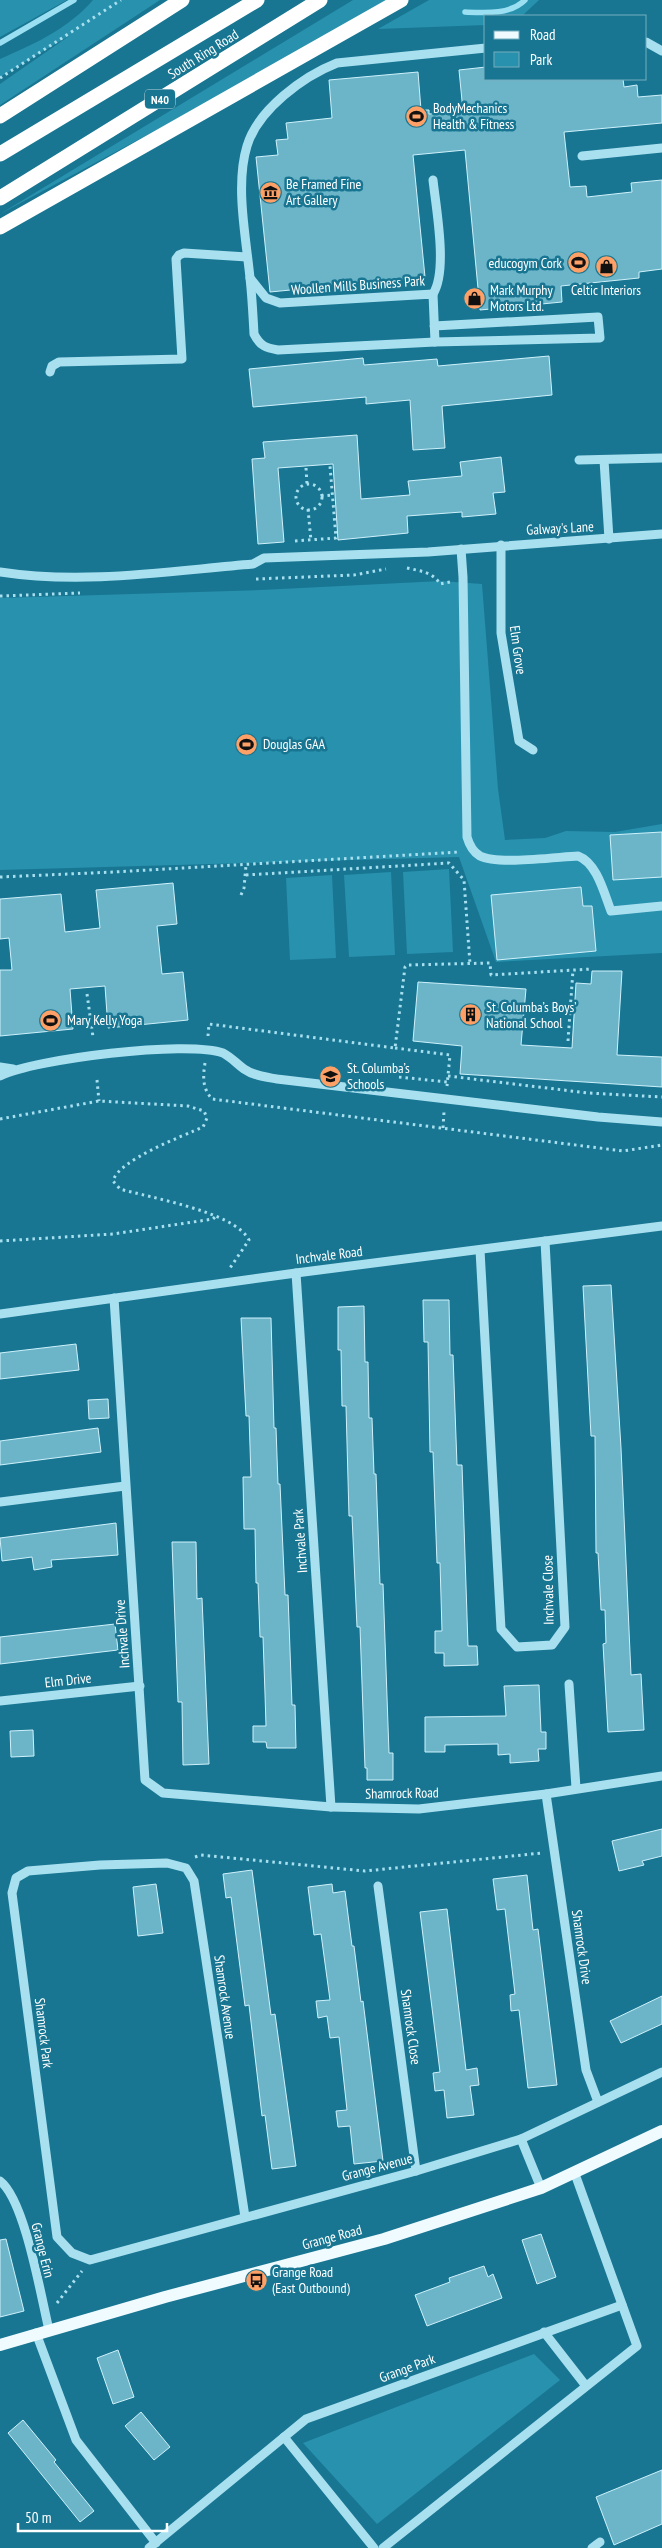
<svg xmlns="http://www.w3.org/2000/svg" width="662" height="2548" font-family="'PT Sans Narrow',sans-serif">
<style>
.green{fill:#2891ae}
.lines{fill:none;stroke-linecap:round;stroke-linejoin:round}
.stream{stroke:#9ae0f2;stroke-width:5.5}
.building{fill:#6cb5c9;stroke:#cef1fb}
.path{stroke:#a8e0f0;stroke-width:3;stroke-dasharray:2.5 4;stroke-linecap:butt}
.minor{stroke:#a8e0f0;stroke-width:9}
.major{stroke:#f0fbff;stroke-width:12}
.highway{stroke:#fff;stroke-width:15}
.labels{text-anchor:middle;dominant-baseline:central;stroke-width:5;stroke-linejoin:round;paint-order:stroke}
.shield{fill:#187692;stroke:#bad6de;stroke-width:1}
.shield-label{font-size:12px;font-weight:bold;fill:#fff}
.street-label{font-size:14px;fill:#fff;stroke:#187692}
.poi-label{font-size:14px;fill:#fff;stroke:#187692;text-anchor:start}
</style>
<rect width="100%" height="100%" fill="#187692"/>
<g class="green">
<path d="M0 0H67L0 37Z"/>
<path d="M93 0H160L0 105V84L72 34 0 77V59C34 44 68 29 93 0Z"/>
<path d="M353 0H388L162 127 0 214Z"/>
<path d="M429 0H539L522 16H486V25L378 29Z"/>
<path d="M441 581 482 584 498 789 505 840 545 838 566 831 615 832 662 824V953L496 962 459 857 0 870V598L261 590Z"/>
<path d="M449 869 453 952 407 954 403 872Z"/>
<path d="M391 872 395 955 349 957 344 875Z"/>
<path d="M332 875 336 958 290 960 286 878Z"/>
<path d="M534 2354 560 2380 377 2524 303 2443Z"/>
</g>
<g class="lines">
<g class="stream">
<path d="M465 12C485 13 510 15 525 0"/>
<path d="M0 43 74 0"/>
</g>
</g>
<g class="building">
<path d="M486 67V79H623L624 87 637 85 638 97 662 95V123L564 132 570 187 586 186 587 197 632 192 631 183 662 180V269L639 272V278L561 286 562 302 480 310 465 150 413 155 425 277 270 292 256 157 278 155 276 140 288 139 286 123 332 118 329 80 418 72 421 110H429V114L463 111 459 70Z"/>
<path d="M549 356 552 395 442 406 445 448 413 450 410 400 366 404V397L253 407 249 369 363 358 364 365 437 359 438 366Z"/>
<path d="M357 435 361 499 410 495 408 481 462 476 460 462 501 457 505 492 493 493 496 514 462 517V512L407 516 408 533 338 540 333 464 278 468 284 542 258 544 252 459 265 458 263 442Z"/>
<path d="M662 832V877L613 880 610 835Z"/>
<path d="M173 883 177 924 157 926 162 974 183 972 188 1020 108 1028 105 986 70 989 73 1029 0 1036V970H12L9 938 0 939V899L61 894 65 932 100 928 96 890Z"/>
<path d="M581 887 583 906H592L596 951 497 960 491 895Z"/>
<path d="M592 971H622L617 1055 662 1057V1087L460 1074 462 1046 413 1041 418 982 526 989 521 1045 572 1048 576 983 591 984Z"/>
<path d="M611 1285 621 1448 631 1675 641 1674 644 1730 608 1732 603 1644 606 1643 605 1610H601L598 1553H596L595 1436H591L583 1286Z"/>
<path d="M423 1300H449L450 1355H453L457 1465H462L468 1646H477L478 1665 444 1666V1653H435V1631H442L440 1563H437L433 1452H430L428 1342H424Z"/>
<path d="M364 1306 365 1362H368L369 1418H372L374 1474H376L380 1584H383L389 1753H393V1780H367V1768H365L360 1627H357L352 1516H349L346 1406H342L341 1350H338V1307Z"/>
<path d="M241 1318H271L274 1428H276L278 1484H280L285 1595H288L292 1705H295L296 1748H267L266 1742H253V1726H266L265 1694 263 1637H260L258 1583H256L255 1529H244L243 1477H251L249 1416H246Z"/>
<path d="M76 1344 79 1370 0 1379V1353Z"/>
<path d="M108 1399 109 1418 89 1419 88 1400Z"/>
<path d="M98 1428 101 1452 0 1465V1441Z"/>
<path d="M116 1523 118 1555 51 1560 52 1567 34 1570 32 1557 2 1561 0 1538Z"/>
<path d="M172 1542H196L197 1599 202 1598 209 1764 183 1765 182 1702H178Z"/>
<path d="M115 1624 118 1650 0 1664V1637Z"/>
<path d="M539 1685 541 1732H546V1749H538L539 1761 510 1763V1754L498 1755V1744L445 1745V1752H425V1717L506 1716 504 1686Z"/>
<path d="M33 1730 34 1756 11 1757 10 1731Z"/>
<path d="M662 1829V1856L642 1861 644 1865 619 1871 612 1841Z"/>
<path d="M252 1870 271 2015 275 2014 296 2166 272 2169 265 2115 262 2116 249 2005 245 2006 231 1897 226 1898 223 1874Z"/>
<path d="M527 1875 533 1930 538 1929 557 2085 528 2088 519 2010 511 2011 510 1995 515 1994 505 1909 497 1910 493 1879Z"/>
<path d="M156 1884 163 1933 138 1936 133 1887Z"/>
<path d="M332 1884 333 1893 345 1891 352 1946H354L361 2002 363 2001 383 2161 354 2164 350 2126 338 2127 336 2111 347 2110 339 2037 330 2038 327 2016 318 2018 316 2001 330 2000 321 1934 314 1935 308 1887Z"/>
<path d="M447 1909 466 2070 477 2068 479 2085 470 2086 474 2115 447 2118 444 2090 435 2091 433 2073 440 2072 420 1912Z"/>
<path d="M662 1996V2024L621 2043 610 2021Z"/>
<path d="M541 2234 556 2277 537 2284 522 2240Z"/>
<path d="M6 2239 24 2311 0 2317V2240Z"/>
<path d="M484 2266 488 2277 493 2274 502 2298 427 2326 415 2295 450 2282 449 2278Z"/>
<path d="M118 2350 134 2397 113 2404 97 2358Z"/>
<path d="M141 2412 170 2447 154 2460 125 2426Z"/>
<path d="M23 2420 56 2460 54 2462 94 2511 80 2522 8 2433Z"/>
<path d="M662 2470V2524L614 2545 596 2497Z"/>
</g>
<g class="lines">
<g class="path">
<path d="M0 78 121 0"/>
<path d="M306 468 307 484"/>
<circle cx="309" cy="497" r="13"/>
<path d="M321 496 333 495"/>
<path d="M308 509 311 541"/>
<path d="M295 541 336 538 330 466"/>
<path d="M407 568C420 571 433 572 440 584L450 582"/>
<path d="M256 579 354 575 386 569"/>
<path d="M0 596 80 593"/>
<path d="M246 875 449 863 464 880 470 964"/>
<path d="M0 877 114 872 459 852"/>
<path d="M241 895 244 888 246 865"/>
<path d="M87 994 93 1037"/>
<path d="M208 1036 209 1024 395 1048 405 967 407 965 490 963 491 975 591 969"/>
<path d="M568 1041 573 970"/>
<path d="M395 1048 450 1055 447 1086"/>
<path d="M205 1063C203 1076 202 1088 212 1099L623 1151 662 1145"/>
<path d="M448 1076 588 1093 662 1097"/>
<path d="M399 1077 447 1082"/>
<path d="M97 1080 99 1101"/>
<path d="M0 1119 99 1101 188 1106 204 1111 207 1118 203 1127C183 1136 118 1160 113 1181L120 1189C151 1198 235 1212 249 1240L230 1268"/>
<path d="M443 1128 444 1112"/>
<path d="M0 1241 113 1234 213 1219 215 1217"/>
<path d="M195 1857 201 1855 365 1871 542 1853"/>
<path d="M57 2303 82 2271"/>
</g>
<g class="minor">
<path d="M646 42 662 51"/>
<path d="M582 156 662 148"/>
<path d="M250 278 266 298 280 303 433 294 435 342 600 338 598 317 434 326"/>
<path d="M433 294C448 271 436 208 433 180"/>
<path d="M435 342 278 350C266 348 260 346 254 334 253 315 252 296 250 278 246 237 235 185 247 146 258 109 304 76 337 63L486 48"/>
<path d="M50 372 52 366 59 362 182 359 176 259 179 255 184 253 247 257"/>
<path d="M579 460 662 458"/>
<path d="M604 460 609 539"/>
<path d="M501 545V633L519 741 533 750"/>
<path d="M461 549 463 577 467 837C469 844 473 852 480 856 497 865 557 857 578 856 597 863 604 893 611 911L662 906"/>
<path d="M0 572C84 585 169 571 253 564L264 558 428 552 662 534"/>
<path d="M0 1067 13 1069"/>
<path d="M0 1076C34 1059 187 1040 223 1053 231 1057 237 1064 244 1069 254 1076 266 1077 277 1079L598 1117 662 1122"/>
<path d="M480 1250 501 1629 517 1647 552 1645 565 1627 545 1241"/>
<path d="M296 1273 331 1807"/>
<path d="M114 1298 145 1780 163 1793 331 1807 419 1809 546 1794 662 1776"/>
<path d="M0 1314 296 1273 662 1226"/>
<path d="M0 1502 125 1486"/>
<path d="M569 1684 576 1788"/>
<path d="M0 1701 140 1686"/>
<path d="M546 1794 586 2070 598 2102"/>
<path d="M378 1886 416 2171"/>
<path d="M521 2139 541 2188"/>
<path d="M0 2181C25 2200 41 2297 49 2330"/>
<path d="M245 2217 194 1881 186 1868 167 1863 100 1865 28 1871 16 1878 12 1893 57 2237 72 2253 90 2260 416 2171 521 2139 662 2072"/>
<path d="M544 2332 586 2386"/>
<path d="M36 2333 76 2440 156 2543"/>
<path d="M284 2437 374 2548"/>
<path d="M149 2548 306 2419 622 2305"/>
<path d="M383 2548 637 2346 575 2174"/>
<path d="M592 2548 600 2542"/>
</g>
<path class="major" d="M0 2345 165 2297 384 2239 541 2188 662 2131"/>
<g class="highway">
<path d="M0 116 182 0"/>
<path d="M0 154 257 0"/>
<path d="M0 198 320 0"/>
<path d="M0 227 401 0"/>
</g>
</g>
<defs>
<symbol id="stadium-disc" viewBox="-11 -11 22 22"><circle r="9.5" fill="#ffa066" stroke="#187692"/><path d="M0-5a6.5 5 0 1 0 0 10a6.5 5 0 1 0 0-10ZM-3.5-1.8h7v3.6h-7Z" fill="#111"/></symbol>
<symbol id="museum-disc" viewBox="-11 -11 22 22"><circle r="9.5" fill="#ffa066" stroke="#187692"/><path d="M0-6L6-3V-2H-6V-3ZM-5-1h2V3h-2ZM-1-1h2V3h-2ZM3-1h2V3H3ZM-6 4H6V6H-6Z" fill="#111"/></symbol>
<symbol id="shop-disc" viewBox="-11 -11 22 22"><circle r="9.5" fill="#ffa066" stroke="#187692"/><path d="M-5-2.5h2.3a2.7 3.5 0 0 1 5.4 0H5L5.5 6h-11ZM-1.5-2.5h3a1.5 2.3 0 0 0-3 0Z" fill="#111"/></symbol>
<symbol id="building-disc" viewBox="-11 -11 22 22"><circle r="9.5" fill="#ffa066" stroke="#187692"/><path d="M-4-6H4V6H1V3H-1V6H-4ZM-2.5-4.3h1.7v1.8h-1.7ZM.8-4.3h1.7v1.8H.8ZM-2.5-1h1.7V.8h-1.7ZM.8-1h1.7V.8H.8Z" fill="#111"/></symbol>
<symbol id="school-disc" viewBox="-11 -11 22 22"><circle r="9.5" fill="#ffa066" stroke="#187692"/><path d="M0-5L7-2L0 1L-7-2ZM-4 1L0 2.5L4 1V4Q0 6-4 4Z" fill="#111"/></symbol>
<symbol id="bus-disc" viewBox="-11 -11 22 22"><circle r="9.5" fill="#ffa066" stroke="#187692"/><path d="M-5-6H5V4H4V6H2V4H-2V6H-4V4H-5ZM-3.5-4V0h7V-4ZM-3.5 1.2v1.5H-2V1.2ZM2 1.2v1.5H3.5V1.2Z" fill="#111"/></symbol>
</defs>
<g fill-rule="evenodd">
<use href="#stadium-disc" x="404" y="104" width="25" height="25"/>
<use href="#museum-disc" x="258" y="180" width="25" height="25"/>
<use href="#stadium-disc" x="566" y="250" width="25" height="25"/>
<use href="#shop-disc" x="594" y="254" width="25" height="25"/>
<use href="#shop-disc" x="462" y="286" width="25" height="25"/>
<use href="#stadium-disc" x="234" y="732" width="25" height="25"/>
<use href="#building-disc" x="458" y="1002" width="25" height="25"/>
<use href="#stadium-disc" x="38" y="1008" width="25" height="25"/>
<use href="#school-disc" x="318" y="1064" width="25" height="25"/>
<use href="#bus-disc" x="244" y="2268" width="25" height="25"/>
</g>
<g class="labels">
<rect class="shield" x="145" y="89.5" width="30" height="19" rx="4"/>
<g class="shield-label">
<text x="160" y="99">N40</text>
</g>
<g class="street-label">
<text transform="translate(203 54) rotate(-32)">South Ring Road</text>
<text transform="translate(358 285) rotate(-4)">Woollen Mills Business Park</text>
<text transform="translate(560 528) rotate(-3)">Galway's Lane</text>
<text transform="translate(518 650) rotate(82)">Elm Grove</text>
<text transform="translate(329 1255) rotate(-7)">Inchvale Road</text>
<text transform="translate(300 1541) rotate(-94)">Inchvale Park</text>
<text transform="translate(548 1590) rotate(-91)">Inchvale Close</text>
<text transform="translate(122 1634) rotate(-94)">Inchvale Drive</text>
<text transform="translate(68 1680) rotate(-6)">Elm Drive</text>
<text transform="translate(402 1793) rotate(-1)">Shamrock Road</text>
<text transform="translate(582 1947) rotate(82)">Shamrock Drive</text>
<text transform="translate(225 1997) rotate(82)">Shamrock Avenue</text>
<text transform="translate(411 2027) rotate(82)">Shamrock Close</text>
<text transform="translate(44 2033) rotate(83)">Shamrock Park</text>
<text transform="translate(377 2167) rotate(-15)">Grange Avenue</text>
<text transform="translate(332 2237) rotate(-15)">Grange Road</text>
<text transform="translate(43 2250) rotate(76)">Grange Erin</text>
<text transform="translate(407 2368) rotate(-20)">Grange Park</text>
</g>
<g class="poi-label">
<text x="433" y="108">BodyMechanics<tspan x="433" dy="16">Health &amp; Fitness</tspan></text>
<text x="286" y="184">Be Framed Fine<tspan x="286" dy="16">Art Gallery</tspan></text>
<text x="562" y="263" text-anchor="end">educogym Cork</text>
<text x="490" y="290">Mark Murphy<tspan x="490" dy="16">Motors Ltd.</tspan></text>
<text x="606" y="290" text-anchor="middle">Celtic Interiors</text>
<text x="263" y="744">Douglas GAA</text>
<text x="486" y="1007">St. Columba’s Boys’<tspan x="486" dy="16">National School</tspan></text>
<text x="67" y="1020">Mary Kelly Yoga</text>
<text x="347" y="1068">St. Columba’s<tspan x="347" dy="16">Schools</tspan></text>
<text x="272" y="2272">Grange Road<tspan x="272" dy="16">(East Outbound)</tspan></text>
</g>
</g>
<rect x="484" y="15" width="162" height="65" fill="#187692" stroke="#74adbe"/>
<rect x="494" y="31" width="25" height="8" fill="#f0fbff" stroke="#74adbe"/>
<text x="530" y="40" font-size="15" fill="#ffffff">Road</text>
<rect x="494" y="52" width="25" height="15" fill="#2891ae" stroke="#74adbe"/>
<text x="530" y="65" font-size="15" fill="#ffffff">Park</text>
<path d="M18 2523v8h149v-8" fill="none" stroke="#ffffff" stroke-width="2.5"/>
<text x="25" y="2523" font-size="15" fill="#ffffff" stroke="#187692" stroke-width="4" paint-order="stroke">50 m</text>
</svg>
